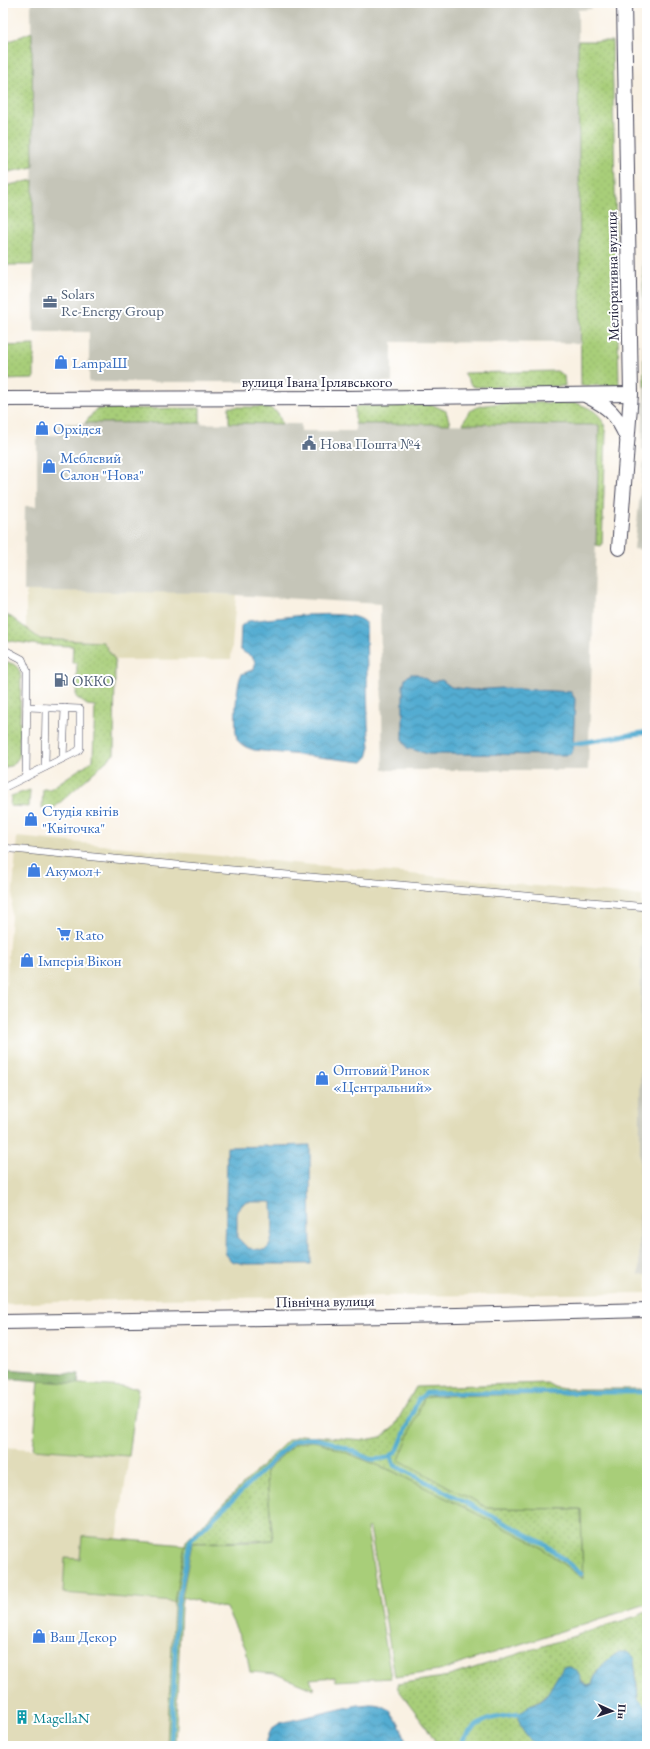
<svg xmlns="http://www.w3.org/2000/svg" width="650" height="1749" font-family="'EB Garamond',serif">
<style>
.built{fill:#e1dcba}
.industrial{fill:#c5c5b8}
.grass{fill:url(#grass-dots);stroke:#65785a}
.forest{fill:url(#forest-crowns);stroke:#546a52}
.garden{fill:#a8ce79;stroke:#65785a}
.water{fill:url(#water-waves);stroke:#3a6786;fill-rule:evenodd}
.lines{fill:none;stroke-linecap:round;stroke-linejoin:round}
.stream{stroke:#53acd1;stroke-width:4.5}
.lane-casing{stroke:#424154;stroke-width:8}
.street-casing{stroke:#424154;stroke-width:16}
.lane{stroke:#fff;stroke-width:7}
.street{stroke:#fff;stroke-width:14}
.labels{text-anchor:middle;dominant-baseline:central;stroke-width:4;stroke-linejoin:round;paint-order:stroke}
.street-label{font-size:15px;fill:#22223b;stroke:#fff}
.service-label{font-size:15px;fill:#4e5e75;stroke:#fff;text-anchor:start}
.shop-label{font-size:15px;fill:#366cbe;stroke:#fff;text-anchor:start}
.culture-label{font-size:15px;fill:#0d838f;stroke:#fff;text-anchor:start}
</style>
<defs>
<pattern id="grass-dots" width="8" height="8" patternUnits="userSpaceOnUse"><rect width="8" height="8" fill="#a8ce79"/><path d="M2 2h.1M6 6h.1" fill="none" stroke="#90b16a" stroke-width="1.8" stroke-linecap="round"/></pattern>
<pattern id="forest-crowns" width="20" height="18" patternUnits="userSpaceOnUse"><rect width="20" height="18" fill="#86b169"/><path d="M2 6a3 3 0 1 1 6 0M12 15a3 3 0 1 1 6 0" fill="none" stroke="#6d9058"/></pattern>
<pattern id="water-waves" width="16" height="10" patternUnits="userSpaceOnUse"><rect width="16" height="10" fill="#53acd1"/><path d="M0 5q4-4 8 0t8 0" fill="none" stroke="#448cab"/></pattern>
</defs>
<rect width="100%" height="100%" fill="#fff"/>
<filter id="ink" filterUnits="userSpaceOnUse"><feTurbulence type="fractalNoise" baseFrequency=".025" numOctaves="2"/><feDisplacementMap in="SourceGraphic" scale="8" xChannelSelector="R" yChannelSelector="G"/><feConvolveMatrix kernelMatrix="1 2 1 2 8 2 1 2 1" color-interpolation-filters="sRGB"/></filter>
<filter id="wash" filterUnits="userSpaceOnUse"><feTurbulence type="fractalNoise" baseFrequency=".012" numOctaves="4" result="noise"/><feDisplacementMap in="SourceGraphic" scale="16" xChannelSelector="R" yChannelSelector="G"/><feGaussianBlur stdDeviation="0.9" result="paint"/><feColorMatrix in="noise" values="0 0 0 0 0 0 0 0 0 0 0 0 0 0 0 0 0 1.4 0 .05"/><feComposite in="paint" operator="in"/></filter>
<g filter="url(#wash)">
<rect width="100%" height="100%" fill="#f9f1e3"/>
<g class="built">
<path d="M26 591 174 592 236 595 231 659 115 660 103 642 26 638Z"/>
<path d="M17 837 642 896 639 1274 647 1275V1293L145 1299 3 1304V1022Z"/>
<path d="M3 1447 129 1456 117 1539 185 1545 174 1602 167 1746H3Z"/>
</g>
<g class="industrial">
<path d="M31 3H591V9L578 10 580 343 392 342V382H89V332H34Z"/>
<path d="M647 385V550L634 549 645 451 642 450 644 387Z"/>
<path d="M58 423 301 424V431H355V424L600 425 588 770H383L380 604 204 593 24 591 25 506H37V435H58Z"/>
<path d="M647 930V1275H639L641 931Z"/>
</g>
<g class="grass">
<path d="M32 32 33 167 4 173 3 45 7 42Z"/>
<path d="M578 41H612L619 385 581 386Z"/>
<path d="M33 180V265H5L4 186Z"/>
<path d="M647 234V385L644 387 643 244Z"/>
<path d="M34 345V379L3 380V346Z"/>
<path d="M557 371 564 376 565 386 475 387 471 385 464 373Z"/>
<path d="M575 403C592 408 603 414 606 432L602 546 596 545 599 425 463 424C465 418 467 413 473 409 489 399 554 404 575 403Z"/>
<path d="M433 405 446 411 450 424H355V406Z"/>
<path d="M229 407H268L278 413 282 424 229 423Z"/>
<path d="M200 408V423H85L96 409Z"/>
<path d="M3 614 11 617 40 639 103 642 115 660 114 754 54 808H42L43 789H50L93 760 95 706 87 705 76 697 77 663H72L73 646 38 645 4 640Z"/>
<path d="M3 662C14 662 20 667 21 678L19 757 13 765 3 768Z"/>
<path d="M30 790 29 807 10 806 11 796Z"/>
<path d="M547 1383 554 1387 564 1389H647V1393L430 1396 399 1460 488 1508 581 1509 583 1579 536 1544 392 1471 322 1443 266 1471 273 1540 192 1543 181 1605 175 1746H167L174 1602 186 1541 288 1440 300 1435 365 1440 381 1437 394 1427 416 1387Z"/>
<path d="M647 1611V1708L638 1699 636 1671H597L592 1684 588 1686 563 1667C554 1683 548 1700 529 1705L525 1735 536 1746H438L426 1726 398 1689 397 1684 449 1676 640 1615Z"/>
</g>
<path class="forest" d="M3 1369 79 1374 78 1384 3 1378Z"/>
<g class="garden">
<path d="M39 1381 138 1388 129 1456 33 1449Z"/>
<path d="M647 1393V1604L514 1646 439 1671 395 1677 370 1528H367L391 1678 336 1681 335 1677 310 1679 314 1690 276 1674 250 1672 246 1649 226 1608 182 1597 192 1543 257 1542 273 1540 266 1471 293 1445 298 1443 312 1441 322 1443 392 1471 536 1544 583 1579 581 1509 488 1508 399 1460 424 1398 430 1396Z"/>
<path d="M82 1536 185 1545 174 1602 63 1593 65 1558 80 1559Z"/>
</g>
<g class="water">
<path d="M304 615C319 615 358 611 366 624L368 725 370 746 367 758 363 762 254 750C248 748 242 746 238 741 233 733 236 681 242 674L254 669C258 654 247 657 240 649L241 626 248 621Z"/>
<path d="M410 674H417L431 682 442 680 451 687 474 690 501 688 571 692 575 699 573 750 571 754 566 755 428 754 407 748 403 740V686L405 679Z"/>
<path d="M310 1145 311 1264H244L231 1261 225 1253 227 1147ZM245 1202H272C272 1214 276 1244 265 1250L248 1248 237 1237V1211Z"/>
<path d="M619 1652H628L634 1657 638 1699 647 1708V1746H536C525 1735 519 1729 519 1714L529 1705 539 1702 546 1696 563 1667C576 1666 578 1671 582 1683L588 1686 592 1684C598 1667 604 1662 619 1652Z"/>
<path d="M370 1704C376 1704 383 1705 388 1709 396 1716 406 1736 406 1746H265L271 1729 280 1723 358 1705Z"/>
</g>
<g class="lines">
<g class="stream">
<path d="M573 744 647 732"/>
<path d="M391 1457 394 1465 545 1544 581 1574"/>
<path d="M171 1746 177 1607 190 1541 292 1442C317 1431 346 1449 370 1459 382 1460 390 1459 398 1449L418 1400 426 1393 647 1392"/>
<path d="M459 1746C475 1719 491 1717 519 1714"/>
</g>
</g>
</g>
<g filter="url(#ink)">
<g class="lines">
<defs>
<g id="lane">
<path d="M3 649 22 659 27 671 26 777"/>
<path d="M63 758 65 708"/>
<path d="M45 767 46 708"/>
<path d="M3 788 78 751 80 748V709L27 707"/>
<path d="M3 848 155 863 647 907"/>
</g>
<g id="street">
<path d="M587 396C609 407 617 415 627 438"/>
<path d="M3 399 346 398 631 394"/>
<path d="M619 548 631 394 624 3"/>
<path d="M3 1322 457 1315 647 1310"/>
</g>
</defs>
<use href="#lane" class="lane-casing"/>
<use href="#street" class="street-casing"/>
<use href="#lane" class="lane"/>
<use href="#street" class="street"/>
</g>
</g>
<defs>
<symbol id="office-bare" viewBox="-9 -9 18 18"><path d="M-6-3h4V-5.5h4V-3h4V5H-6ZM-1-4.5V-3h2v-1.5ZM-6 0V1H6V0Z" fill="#5c6f8a" stroke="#fff" stroke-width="2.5" paint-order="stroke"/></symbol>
<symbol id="shop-bare" viewBox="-9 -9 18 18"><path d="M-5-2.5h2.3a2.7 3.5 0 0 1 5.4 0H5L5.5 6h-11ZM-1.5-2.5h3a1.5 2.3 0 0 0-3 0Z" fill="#3f7fe0" stroke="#fff" stroke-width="2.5" paint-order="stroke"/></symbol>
<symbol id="civic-bare" viewBox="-9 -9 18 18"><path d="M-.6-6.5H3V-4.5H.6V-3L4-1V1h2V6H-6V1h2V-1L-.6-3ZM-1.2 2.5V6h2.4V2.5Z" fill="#5c6f8a" stroke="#fff" stroke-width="2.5" paint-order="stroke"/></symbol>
<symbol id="fuel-bare" viewBox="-9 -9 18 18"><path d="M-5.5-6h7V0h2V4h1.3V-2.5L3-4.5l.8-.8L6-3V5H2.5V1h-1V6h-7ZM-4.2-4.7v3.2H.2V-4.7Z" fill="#5c6f8a" stroke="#fff" stroke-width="2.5" paint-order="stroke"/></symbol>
<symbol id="supermarket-bare" viewBox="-9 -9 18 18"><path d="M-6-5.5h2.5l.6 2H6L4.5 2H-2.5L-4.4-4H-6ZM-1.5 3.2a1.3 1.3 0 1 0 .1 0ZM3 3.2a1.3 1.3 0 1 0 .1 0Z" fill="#3f7fe0" stroke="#fff" stroke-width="2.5" paint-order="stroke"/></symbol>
<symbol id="building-bare" viewBox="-9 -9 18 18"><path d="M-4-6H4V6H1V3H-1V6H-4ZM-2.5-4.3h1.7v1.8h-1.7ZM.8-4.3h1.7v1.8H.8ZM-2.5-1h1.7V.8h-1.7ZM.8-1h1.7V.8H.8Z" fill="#0f9aa8" stroke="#fff" stroke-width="2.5" paint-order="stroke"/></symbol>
</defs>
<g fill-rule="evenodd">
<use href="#office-bare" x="40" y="292" width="20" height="20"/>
<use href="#shop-bare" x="51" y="352" width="20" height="20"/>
<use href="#shop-bare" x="32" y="418" width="20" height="20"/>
<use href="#civic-bare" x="299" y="433" width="20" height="20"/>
<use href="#shop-bare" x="39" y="456" width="20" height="20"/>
<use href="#fuel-bare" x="51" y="670" width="20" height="20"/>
<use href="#shop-bare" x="21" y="809" width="20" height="20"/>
<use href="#shop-bare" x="24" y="860" width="20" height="20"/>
<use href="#supermarket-bare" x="54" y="924" width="20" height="20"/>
<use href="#shop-bare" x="17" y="950" width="20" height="20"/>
<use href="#shop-bare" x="312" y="1068" width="20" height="20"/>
<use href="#shop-bare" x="29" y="1626" width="20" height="20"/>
<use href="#building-bare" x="12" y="1707" width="20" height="20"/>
</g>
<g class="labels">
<g class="street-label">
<text transform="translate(612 276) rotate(-91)">Меліоративна вулиця</text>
<text x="317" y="381">вулиця Івана Ірлявського</text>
<text transform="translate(325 1301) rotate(-1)">Північна вулиця</text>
</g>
<g class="service-label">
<text x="61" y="293">Solars<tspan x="61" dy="17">Re-Energy Group</tspan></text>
<text x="320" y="443">Нова Пошта №4</text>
<text x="72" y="680">ОККО</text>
</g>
<g class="shop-label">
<text x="72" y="362">LampaШ</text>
<text x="53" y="428">Орхідея</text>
<text x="60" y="457">Меблевий<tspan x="60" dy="17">Салон "Нова"</tspan></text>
<text x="42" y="810">Студія квітів<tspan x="42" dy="17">"Квіточка"</tspan></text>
<text x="45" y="870">Акумол+</text>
<text x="75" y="934">Rato</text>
<text x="38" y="960">Імперія Вікон</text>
<text x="333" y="1069">Оптовий Ринок<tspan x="333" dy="17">«Центральний»</tspan></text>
<text x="50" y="1636">Ваш Декор</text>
</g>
<g class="culture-label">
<text x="33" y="1717">MagellaN</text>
</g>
</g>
<rect width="650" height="1749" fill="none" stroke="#fff" stroke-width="16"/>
<g transform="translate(612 1711) rotate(93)" stroke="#ffffff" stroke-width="3" paint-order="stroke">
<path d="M0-3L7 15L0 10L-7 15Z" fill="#22223b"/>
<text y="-6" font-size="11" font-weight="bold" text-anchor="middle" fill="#22223b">Пн</text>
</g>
</svg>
